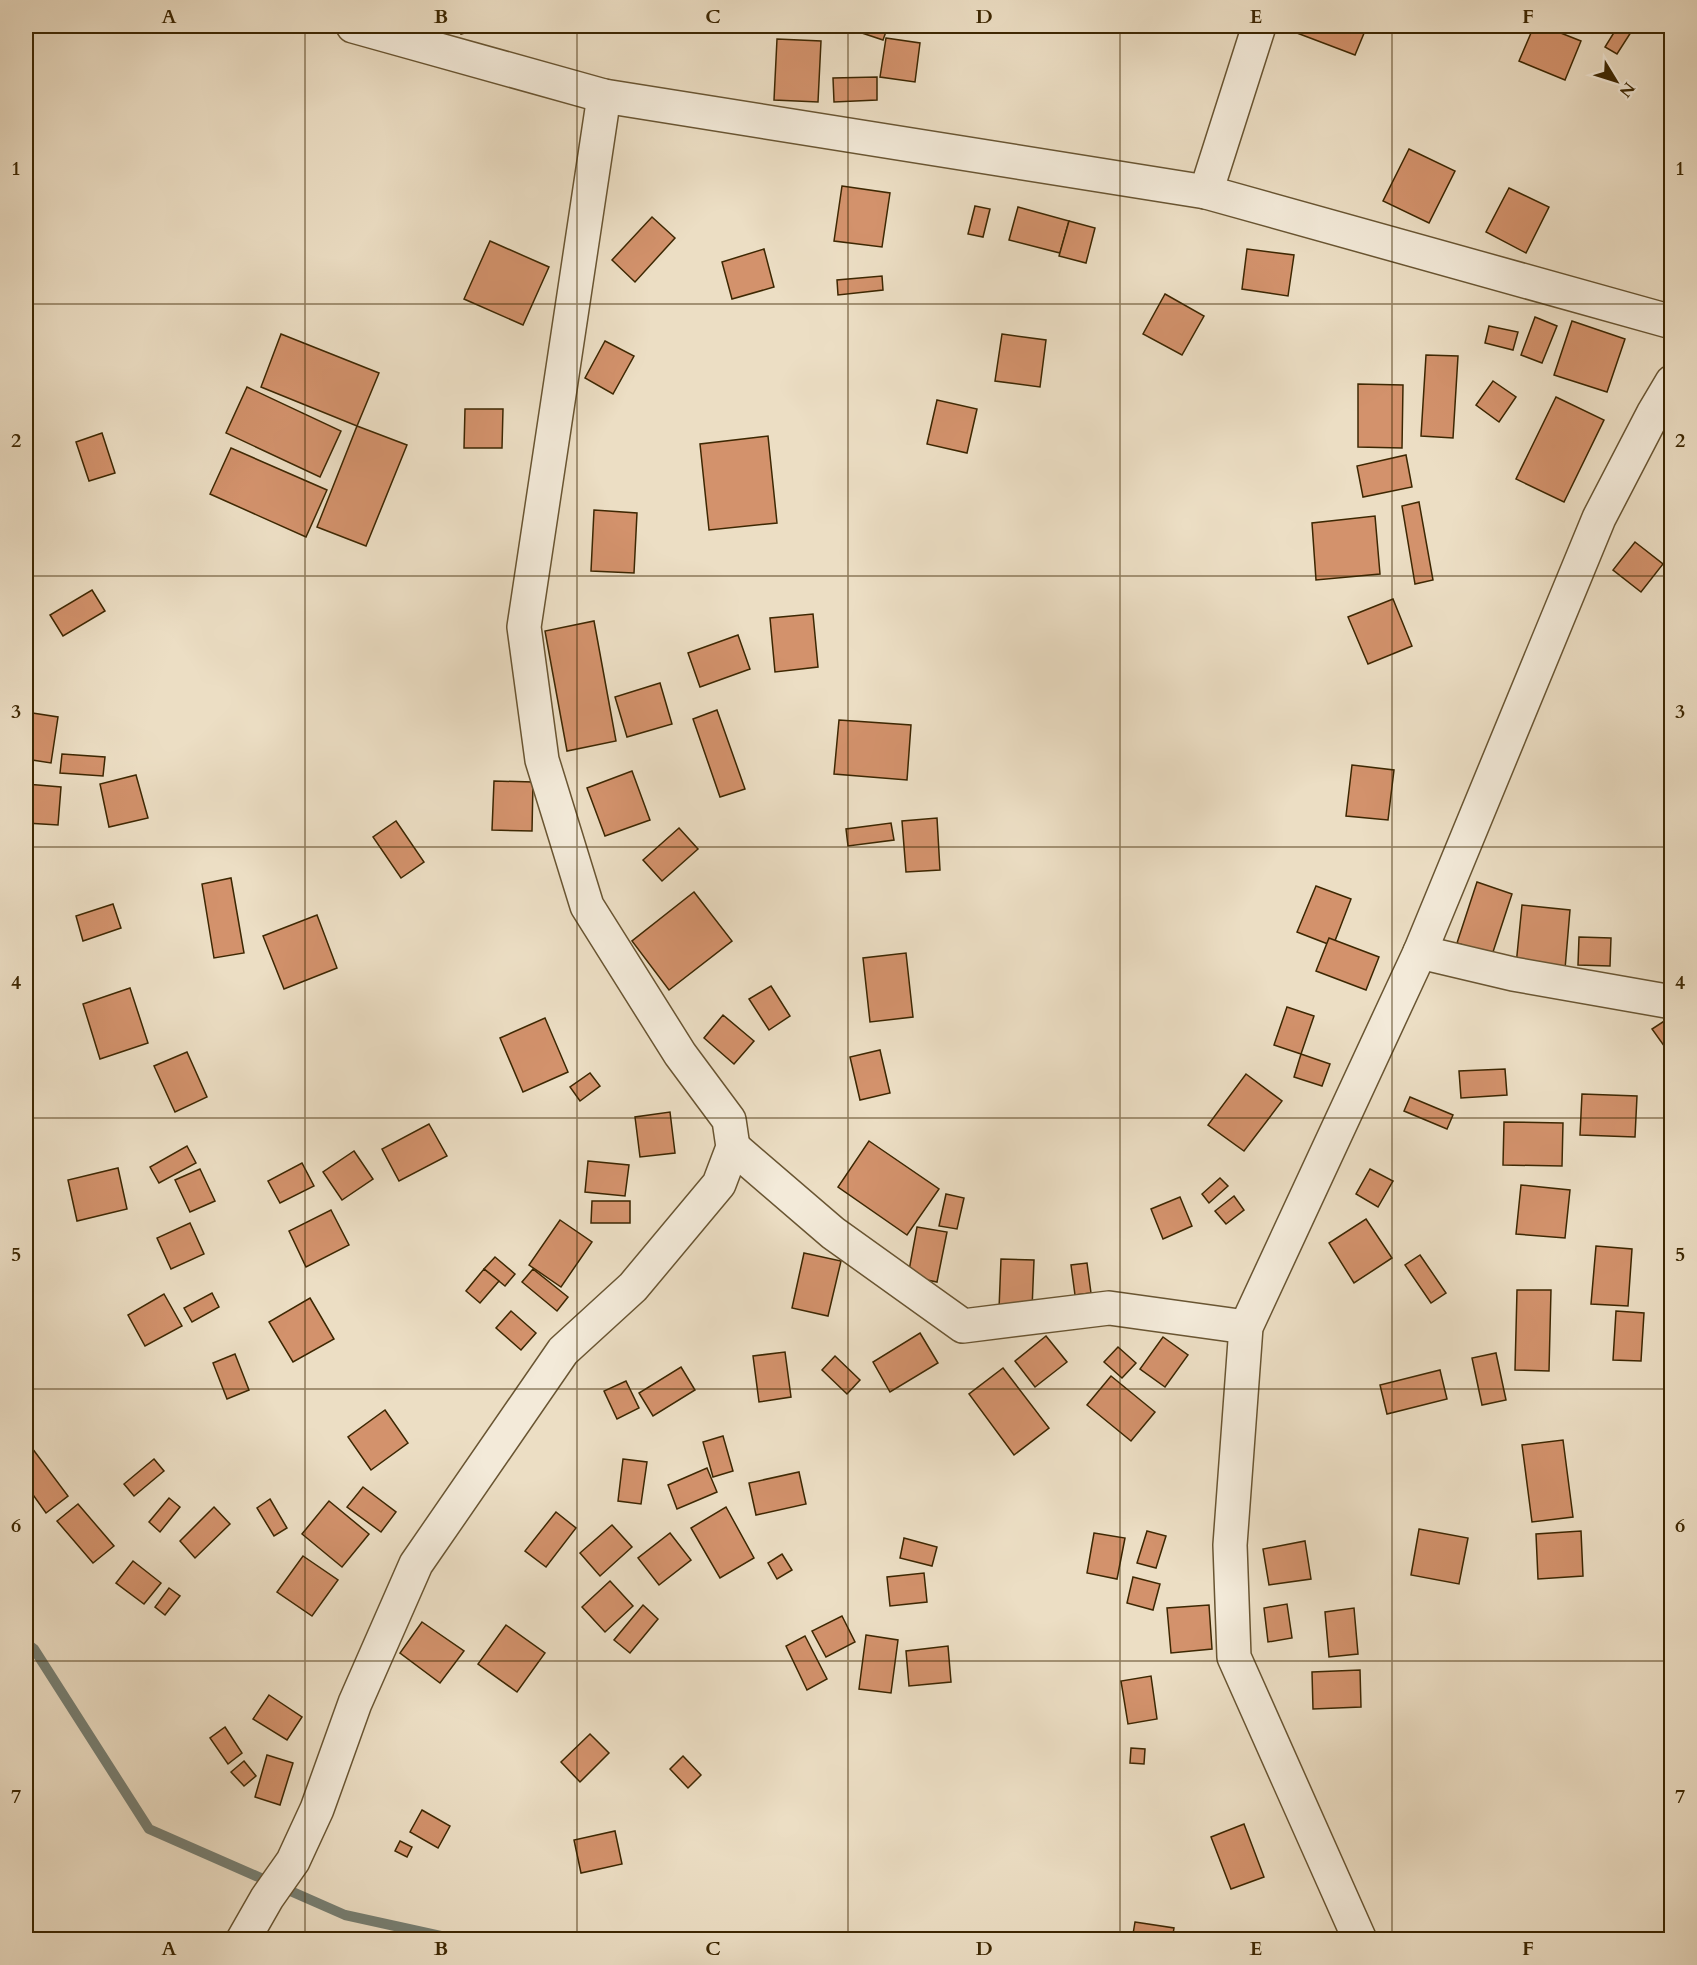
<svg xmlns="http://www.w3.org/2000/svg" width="1697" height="1965" font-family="Cardo,serif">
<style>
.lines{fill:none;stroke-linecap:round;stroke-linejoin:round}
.stream{stroke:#777f73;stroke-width:10}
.building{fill:#d3926c;stroke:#3d2702;stroke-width:1.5}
.street-casing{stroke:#695532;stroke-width:36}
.street{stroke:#f3ead9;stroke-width:33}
.grid{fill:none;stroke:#3d2702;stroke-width:1.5;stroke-opacity:0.55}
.neatline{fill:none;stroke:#3d2702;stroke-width:2}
.grid-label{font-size:20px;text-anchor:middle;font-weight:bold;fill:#3d2702}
</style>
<rect width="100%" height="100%" fill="#ecdec4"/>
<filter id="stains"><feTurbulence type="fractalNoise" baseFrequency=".00333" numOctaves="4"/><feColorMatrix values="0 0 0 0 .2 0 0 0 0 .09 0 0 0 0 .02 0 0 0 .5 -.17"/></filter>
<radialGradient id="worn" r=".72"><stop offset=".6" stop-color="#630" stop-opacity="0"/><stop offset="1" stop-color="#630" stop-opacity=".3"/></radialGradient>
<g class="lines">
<path class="stream" d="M26 1643 34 1649 149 1829 345 1915 459 1940"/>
</g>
<g class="building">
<path d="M458 26H489L461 34Z"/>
<path d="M852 26H888L883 40 850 29Z"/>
<path d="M1290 26H1367L1355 55 1289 30Z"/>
<path d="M1534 26H1543L1581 41 1565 80 1519 61Z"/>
<path d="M1618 26H1627L1633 29 1617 54 1605 47Z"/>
<path d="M886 38 920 43 915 82 880 77Z"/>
<path d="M777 39 821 41 818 102 774 100Z"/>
<path d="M877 77V100L834 102 833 78Z"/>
<path d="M1409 149 1455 171 1429 223 1383 201Z"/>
<path d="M842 186 890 193 882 247 834 241Z"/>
<path d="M1509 188 1549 207 1526 253 1486 232Z"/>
<path d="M975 206 990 209 983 237 968 234Z"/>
<path d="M1018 207 1069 221 1060 253 1009 240Z"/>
<path d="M652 217 675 238 635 282 612 260Z"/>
<path d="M1069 221 1095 228 1086 263 1059 256Z"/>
<path d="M490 241 549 267 523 325 464 299Z"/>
<path d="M764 249 774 287 732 299 722 262Z"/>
<path d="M1247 249 1294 255 1288 296 1242 289Z"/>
<path d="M882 276 883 290 838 295 837 280Z"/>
<path d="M1165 294 1204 316 1182 355 1143 334Z"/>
<path d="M1535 317 1557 326 1542 363 1521 355Z"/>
<path d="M1572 321 1625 339 1607 392 1554 375Z"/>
<path d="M1489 326 1518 332 1513 350 1485 343Z"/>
<path d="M281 334 379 373 357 426 261 387Z"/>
<path d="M1002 334 1046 340 1040 387 995 381Z"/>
<path d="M605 341 634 356 613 394 585 378Z"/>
<path d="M1426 355 1458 356 1453 438 1421 436Z"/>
<path d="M1493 381 1516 397 1499 422 1476 405Z"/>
<path d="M1358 384 1403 385 1402 448 1358 447Z"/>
<path d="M247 387 341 431 320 477 226 433Z"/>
<path d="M1556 397 1604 420 1564 502 1516 479Z"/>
<path d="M937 400 977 409 967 453 927 444Z"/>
<path d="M465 409H503L502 448H464Z"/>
<path d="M357 426 407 445 366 546 317 527Z"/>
<path d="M102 433 115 473 89 481 76 442Z"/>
<path d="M768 436 777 523 709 530 700 444Z"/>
<path d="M231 448 327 490 306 537 210 494Z"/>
<path d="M1406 455 1412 487 1363 497 1357 466Z"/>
<path d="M1419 502 1433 580 1415 584 1402 506Z"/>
<path d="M594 510 637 513 634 573 591 571Z"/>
<path d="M1672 514V525L1666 520Z"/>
<path d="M1375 516 1380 574 1316 580 1312 523Z"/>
<path d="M1635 542 1663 564 1641 592 1613 570Z"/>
<path d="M92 590 105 611 63 636 50 615Z"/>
<path d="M1393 599 1412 646 1368 664 1348 617Z"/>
<path d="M813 614 818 667 775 672 770 618Z"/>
<path d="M594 621 616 741 567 751 545 631Z"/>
<path d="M738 635 750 669 700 687 688 653Z"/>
<path d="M660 683 672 724 627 737 615 697Z"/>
<path d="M717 710 745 789 720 797 693 719Z"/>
<path d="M26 712 58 717 51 763 26 759Z"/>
<path d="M839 720 911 725 907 780 834 774Z"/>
<path d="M62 754 105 757 103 776 60 773Z"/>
<path d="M1352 765 1394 770 1388 820 1346 816Z"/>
<path d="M632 771 650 820 605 836 587 788Z"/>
<path d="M136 775 148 818 109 827 100 784Z"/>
<path d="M494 781 533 782 532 831 492 830Z"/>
<path d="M26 784 61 787 58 825 26 823Z"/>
<path d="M937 818 940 870 906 872 902 821Z"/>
<path d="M396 821 424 862 401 878 373 837Z"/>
<path d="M891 823 894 840 848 846 846 829Z"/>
<path d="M679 828 698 849 662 881 643 860Z"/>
<path d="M231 878 244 953 214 958 202 884Z"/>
<path d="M1477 882 1512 894 1492 955 1457 943Z"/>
<path d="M1316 886 1351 899 1333 946 1297 932Z"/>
<path d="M694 892 732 941 669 990 632 941Z"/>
<path d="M113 904 121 928 83 941 76 916Z"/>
<path d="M1522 905 1570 910 1565 969 1516 965Z"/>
<path d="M317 915 337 968 284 989 263 936Z"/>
<path d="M1579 937 1611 938 1610 966 1578 965Z"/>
<path d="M1329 938 1379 957 1366 990 1316 971Z"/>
<path d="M906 953 913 1017 870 1022 863 958Z"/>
<path d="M771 986 790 1016 769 1030 749 999Z"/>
<path d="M130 988 148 1043 100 1059 83 1004Z"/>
<path d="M1287 1007 1314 1016 1301 1054 1274 1045Z"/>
<path d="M723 1015 754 1041 734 1064 704 1038Z"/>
<path d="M1672 1016V1057L1652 1029Z"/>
<path d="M545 1018 568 1072 523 1092 500 1038Z"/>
<path d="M880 1050 890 1093 860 1100 850 1057Z"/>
<path d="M187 1052 207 1097 175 1112 154 1066Z"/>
<path d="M1301 1054 1330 1064 1322 1086 1294 1077Z"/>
<path d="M1505 1069 1507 1095 1461 1098 1459 1071Z"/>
<path d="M590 1073 600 1086 580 1101 570 1087Z"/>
<path d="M1246 1074 1282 1101 1244 1151 1208 1125Z"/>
<path d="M1582 1094 1637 1096 1635 1137 1580 1135Z"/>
<path d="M1410 1097 1453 1115 1447 1129 1404 1111Z"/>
<path d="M670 1112 675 1153 640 1157 635 1117Z"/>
<path d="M1504 1122 1563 1123 1562 1166 1503 1165Z"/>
<path d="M429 1124 447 1156 399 1181 382 1149Z"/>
<path d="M869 1141 939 1189 907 1235 838 1187Z"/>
<path d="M187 1146 196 1163 159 1183 150 1167Z"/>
<path d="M354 1151 373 1179 342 1200 323 1172Z"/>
<path d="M588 1161 629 1165 625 1196 585 1192Z"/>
<path d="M302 1163 314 1186 280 1203 268 1181Z"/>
<path d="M118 1168 127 1209 77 1221 68 1180Z"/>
<path d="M200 1169 215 1201 190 1212 175 1180Z"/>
<path d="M1370 1169 1393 1181 1378 1207 1356 1194Z"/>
<path d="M1220 1178 1228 1186 1209 1203 1202 1194Z"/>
<path d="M1521 1185 1570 1190 1565 1238 1516 1234Z"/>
<path d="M946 1194 964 1198 957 1229 939 1226Z"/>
<path d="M1234 1196 1244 1210 1226 1224 1215 1211Z"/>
<path d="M1180 1197 1192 1226 1163 1239 1151 1209Z"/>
<path d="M592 1201H630V1223H591Z"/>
<path d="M331 1210 349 1245 306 1267 289 1231Z"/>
<path d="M1366 1219 1392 1258 1354 1283 1329 1243Z"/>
<path d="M560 1220 592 1242 561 1287 529 1265Z"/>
<path d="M190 1223 204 1254 171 1269 157 1238Z"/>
<path d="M917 1227 947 1232 937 1282 908 1276Z"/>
<path d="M1596 1246 1632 1249 1628 1306 1591 1304Z"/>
<path d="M804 1253 841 1261 828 1316 792 1308Z"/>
<path d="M1420 1255 1446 1293 1431 1303 1405 1265Z"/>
<path d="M495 1257 515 1274 505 1286 484 1269Z"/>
<path d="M1001 1259 1034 1260 1032 1309H999Z"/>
<path d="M1087 1263 1091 1293 1075 1295 1071 1265Z"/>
<path d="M484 1269 499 1281 480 1303 466 1291Z"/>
<path d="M533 1269 568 1297 557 1311 522 1282Z"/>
<path d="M1517 1290H1551L1549 1371 1515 1370Z"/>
<path d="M212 1293 219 1307 192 1322 184 1308Z"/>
<path d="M164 1294 182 1326 145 1346 128 1315Z"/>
<path d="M310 1298 334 1339 293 1362 269 1322Z"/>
<path d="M511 1311 536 1333 521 1350 496 1328Z"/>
<path d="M1616 1311 1644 1313 1641 1361 1613 1360Z"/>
<path d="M920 1333 938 1363 890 1392 873 1362Z"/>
<path d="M1046 1336 1067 1362 1035 1387 1015 1361Z"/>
<path d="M1163 1337 1188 1355 1165 1387 1140 1369Z"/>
<path d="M1118 1347 1136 1363 1122 1378 1104 1362Z"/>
<path d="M785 1352 791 1397 759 1402 753 1356Z"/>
<path d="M1496 1353 1506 1400 1482 1405 1472 1358Z"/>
<path d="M235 1354 249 1390 227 1399 213 1363Z"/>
<path d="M835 1356 860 1380 847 1394 822 1370Z"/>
<path d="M681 1367 695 1390 653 1416 639 1393Z"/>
<path d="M1003 1368 1049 1428 1014 1455 969 1394Z"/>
<path d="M1440 1370 1447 1399 1387 1414 1380 1385Z"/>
<path d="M1111 1376 1155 1412 1131 1441 1087 1405Z"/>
<path d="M626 1381 639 1408 617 1419 604 1391Z"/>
<path d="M385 1410 408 1443 371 1470 348 1437Z"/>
<path d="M723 1436 733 1471 713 1477 703 1442Z"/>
<path d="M26 1440 68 1496 46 1513 26 1485Z"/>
<path d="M1563 1440 1573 1517 1532 1522 1522 1445Z"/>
<path d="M154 1459 164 1471 134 1496 124 1484Z"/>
<path d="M623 1459 647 1462 641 1504 618 1501Z"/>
<path d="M707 1468 717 1492 677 1509 668 1485Z"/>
<path d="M799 1472 806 1504 756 1515 749 1483Z"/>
<path d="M363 1487 396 1512 381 1532 347 1507Z"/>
<path d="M169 1498 180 1507 160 1532 149 1522Z"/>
<path d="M270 1499 287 1528 274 1536 257 1508Z"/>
<path d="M329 1501 369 1534 342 1567 302 1534Z"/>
<path d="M78 1504 114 1546 93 1563 57 1521Z"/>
<path d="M214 1507 230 1524 195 1558 180 1541Z"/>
<path d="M726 1507 754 1558 720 1578 691 1528Z"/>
<path d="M556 1512 576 1528 546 1567 525 1551Z"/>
<path d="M612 1525 632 1547 600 1576 580 1553Z"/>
<path d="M1419 1529 1468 1538 1459 1584 1411 1575Z"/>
<path d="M1147 1531 1166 1536 1156 1568 1137 1563Z"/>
<path d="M1581 1531 1583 1576 1538 1579 1536 1534Z"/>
<path d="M670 1533 691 1560 659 1585 638 1558Z"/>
<path d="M1094 1533 1125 1538 1117 1579 1087 1573Z"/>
<path d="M904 1538 937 1547 932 1566 900 1558Z"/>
<path d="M1305 1541 1311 1579 1269 1585 1263 1549Z"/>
<path d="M782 1554 792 1570 777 1579 768 1563Z"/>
<path d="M303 1556 338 1580 312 1616 277 1592Z"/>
<path d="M133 1561 161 1583 144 1604 116 1583Z"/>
<path d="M924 1573 927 1602 890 1606 887 1577Z"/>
<path d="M1133 1577 1160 1584 1153 1610 1127 1603Z"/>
<path d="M610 1581 633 1606 605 1632 582 1607Z"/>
<path d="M169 1588 180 1596 165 1615 155 1607Z"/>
<path d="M1287 1604 1292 1638 1268 1642 1264 1608Z"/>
<path d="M643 1605 658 1619 630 1653 614 1640Z"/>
<path d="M1209 1605 1212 1649 1171 1653 1167 1608Z"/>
<path d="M1354 1608 1358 1654 1329 1657 1325 1612Z"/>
<path d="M842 1616 855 1642 826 1657 812 1631Z"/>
<path d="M422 1622 464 1651 440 1683 400 1653Z"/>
<path d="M506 1625 545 1653 517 1692 478 1664Z"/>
<path d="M866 1635 898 1640 891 1693 859 1689Z"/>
<path d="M805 1636 827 1679 807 1690 786 1646Z"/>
<path d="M948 1646 951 1682 909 1686 906 1651Z"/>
<path d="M1360 1670 1361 1707 1313 1709 1312 1672Z"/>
<path d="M1151 1676 1157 1719 1128 1724 1121 1681Z"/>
<path d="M269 1695 302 1717 287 1740 253 1719Z"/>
<path d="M225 1727 242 1753 228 1764 210 1738Z"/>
<path d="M590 1734 609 1753 580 1782 561 1762Z"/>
<path d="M1131 1748 1145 1749 1144 1764 1130 1763Z"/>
<path d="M267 1755 293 1763 280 1805 255 1797Z"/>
<path d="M683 1756 701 1775 688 1788 670 1769Z"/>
<path d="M244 1761 256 1776 244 1786 231 1772Z"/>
<path d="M422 1810 450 1826 438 1848 410 1832Z"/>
<path d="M1244 1824 1264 1877 1231 1889 1211 1837Z"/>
<path d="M615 1831 622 1864 581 1873 574 1840Z"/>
<path d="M400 1841 412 1847 407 1857 395 1851Z"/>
<path d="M1135 1922 1174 1928 1172 1940H1132Z"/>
</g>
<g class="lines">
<defs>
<g id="street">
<path d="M353 26 604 96 1206 192 1672 322"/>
<path d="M1206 192 1259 26"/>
<path d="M1420 952 1513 974 1672 1002"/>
<path d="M733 1147 833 1233 963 1326 1109 1308 1246 1327"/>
<path d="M243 1940 267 1898 293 1861 317 1809 355 1703 416 1564 563 1351 633 1287 719 1184 733 1147 729 1120 680 1054 587 906 542 760 524 627 604 96"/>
<path d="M1360 1940 1234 1657 1230 1545 1246 1327 1420 952 1599 518 1653 414 1672 382"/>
</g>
</defs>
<use href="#street" class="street-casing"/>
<use href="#street" class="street"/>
</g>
<path class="grid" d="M305 26V1940M577 26V1940M848 26V1940M1120 26V1940M1392 26V1940M26 304H1672M26 576H1672M26 847H1672M26 1118H1672M26 1389H1672M26 1661H1672"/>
<rect width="1697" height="1965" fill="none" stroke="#ecdec4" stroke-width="66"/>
<g transform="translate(1616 81) rotate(128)" stroke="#f3ead9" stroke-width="4.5" paint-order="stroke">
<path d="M0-4.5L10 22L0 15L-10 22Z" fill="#3d2702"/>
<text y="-9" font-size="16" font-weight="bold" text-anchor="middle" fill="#3d2702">N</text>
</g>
<rect x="33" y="33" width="1631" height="1899" class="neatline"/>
<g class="grid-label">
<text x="169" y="23">A</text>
<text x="441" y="23">B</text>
<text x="713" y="23">C</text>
<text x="984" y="23">D</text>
<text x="1256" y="23">E</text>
<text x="1528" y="23">F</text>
<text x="16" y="175">1</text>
<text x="1680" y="175">1</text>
<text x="16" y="447">2</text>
<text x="1680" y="447">2</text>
<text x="16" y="718">3</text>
<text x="1680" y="718">3</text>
<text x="16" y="989">4</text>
<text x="1680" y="989">4</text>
<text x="16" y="1261">5</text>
<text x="1680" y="1261">5</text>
<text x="16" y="1532">6</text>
<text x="1680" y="1532">6</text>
<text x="16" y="1803">7</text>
<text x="1680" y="1803">7</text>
<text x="169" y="1955">A</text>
<text x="441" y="1955">B</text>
<text x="713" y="1955">C</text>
<text x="984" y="1955">D</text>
<text x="1256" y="1955">E</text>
<text x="1528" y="1955">F</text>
</g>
<rect width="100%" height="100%" filter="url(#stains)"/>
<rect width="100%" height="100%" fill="url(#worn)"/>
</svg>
